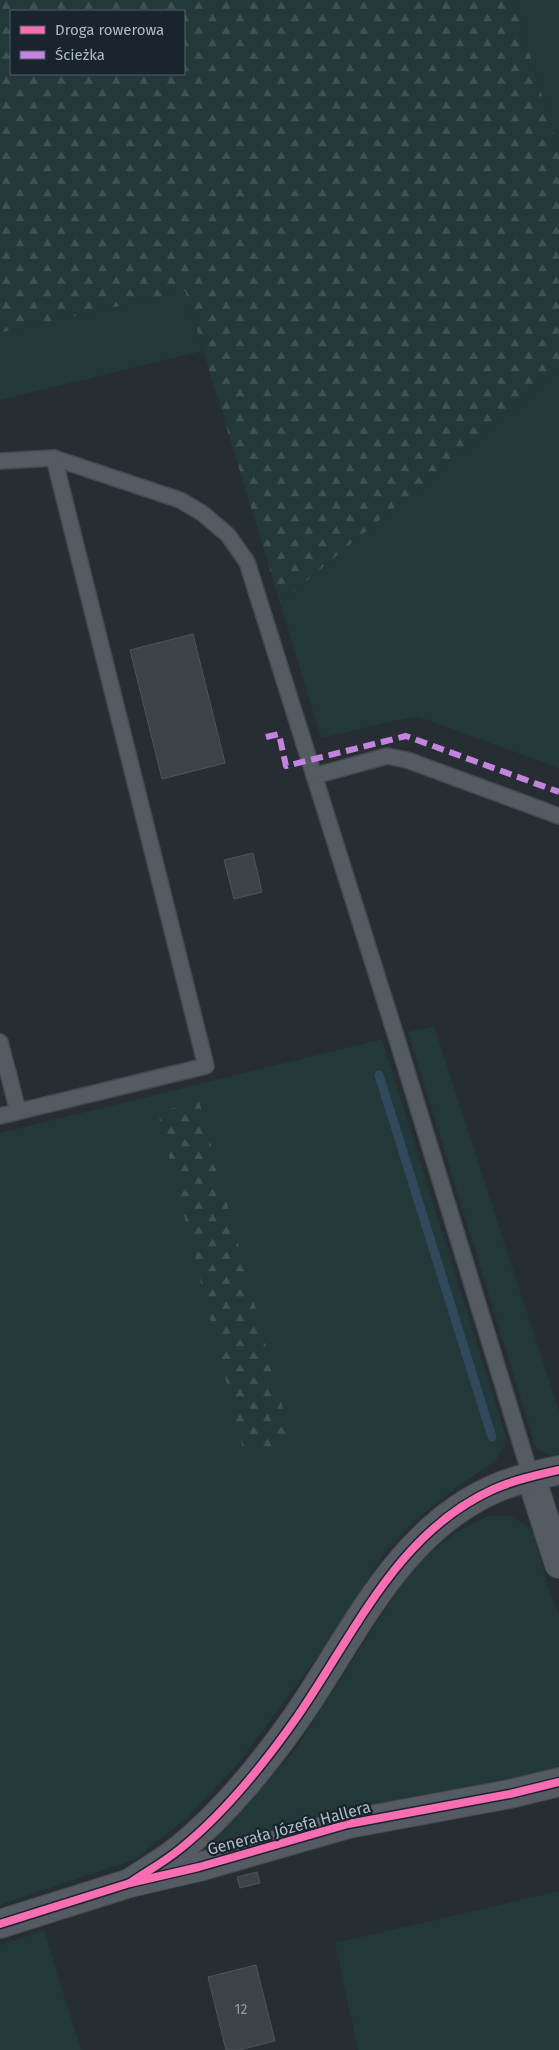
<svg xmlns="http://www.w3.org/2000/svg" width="559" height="2050" font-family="'Fira Sans',sans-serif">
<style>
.grass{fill:#233839}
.forest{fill:url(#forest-firs);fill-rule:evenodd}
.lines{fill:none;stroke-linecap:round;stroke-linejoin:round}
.stream{stroke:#31485d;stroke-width:9}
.building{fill:#3d4248;stroke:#4d545c}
.lane-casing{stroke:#44494e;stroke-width:18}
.street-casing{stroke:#44494e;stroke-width:30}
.lane{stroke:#555b62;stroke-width:15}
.street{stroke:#555b62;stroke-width:28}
.quiet{stroke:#c483df;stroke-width:6;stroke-dasharray:12 6;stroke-linecap:butt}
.cycleway-casing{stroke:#19242e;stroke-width:11}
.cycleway{stroke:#f96db3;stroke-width:8}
.labels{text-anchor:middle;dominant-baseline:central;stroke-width:4.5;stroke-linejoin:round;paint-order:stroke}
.number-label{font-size:14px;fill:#929ca6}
.street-label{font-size:16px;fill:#aebac6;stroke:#19242e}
</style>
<defs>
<pattern id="forest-firs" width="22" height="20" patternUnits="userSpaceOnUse" patternTransform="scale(1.25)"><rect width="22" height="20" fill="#233839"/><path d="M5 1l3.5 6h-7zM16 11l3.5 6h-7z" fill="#405354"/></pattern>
</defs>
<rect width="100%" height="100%" fill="#262d33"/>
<g class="grass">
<path d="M514 0H559V153Z"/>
<path d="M185 291 203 351 0 400V333Z"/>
<path d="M559 370V768L416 716 321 738 280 603Z"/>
<path d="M434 1026 559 1411V1454L551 1456 536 1448 408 1032Z"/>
<path d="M382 1039 507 1441 495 1462 464 1482 420 1516 383 1554 350 1613 237 1765 187 1818 134 1860 0 1905V1133Z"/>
<path d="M488 1516H512L534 1532 547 1584 559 1615V1771L387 1803 194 1859 227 1820 293 1753 400 1586 423 1558 455 1533Z"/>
<path d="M559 1891V2050H358L335 1943Z"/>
<path d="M44 1930 81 2050H0V1945Z"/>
</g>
<g class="forest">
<path d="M0 0H514L559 153V370L280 603 185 291 0 333ZM184 11V74H11V11Z"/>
<path d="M199 1101 292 1441 244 1453 158 1112Z"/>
</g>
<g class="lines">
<path class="stream" d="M379 1075 492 1437"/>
</g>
<g class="building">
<path d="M193 634 225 763 162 779 130 650Z"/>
<path d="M253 853 262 892 234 899 224 860Z"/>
<path d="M257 1872 260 1883 240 1888 237 1877Z"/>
<path d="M256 1965 275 2041 239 2050H226L208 1977Z"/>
</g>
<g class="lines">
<defs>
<g id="lane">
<path d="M0 461 54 458 180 500 202 513 228 535 247 562 396 1036 531 1477"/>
<path d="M314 776 387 756 407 760 559 816"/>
<path d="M0 1042 18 1111"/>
<path d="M0 1116 206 1066 54 458"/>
</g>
<g id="street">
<path d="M531 1477 559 1564"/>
<path d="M130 1883C146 1872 164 1862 180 1849 225 1813 264 1764 297 1717 354 1635 397 1532 494 1489 514 1480 537 1475 559 1470"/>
<path d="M0 1924 130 1883 199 1867 348 1824 510 1794 559 1782"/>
</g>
</defs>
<use href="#lane" class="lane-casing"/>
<use href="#street" class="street-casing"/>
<use href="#lane" class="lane"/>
<use href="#street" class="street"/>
<path class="quiet" d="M266 737 279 734 286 766 406 736 559 792"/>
<defs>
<g id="cycleway">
<path d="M130 1883C146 1872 164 1862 180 1849 225 1813 264 1764 297 1717 354 1635 397 1532 494 1489 514 1480 537 1475 559 1470"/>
<path d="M0 1924 130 1883 199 1867 348 1824 510 1794 559 1782"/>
</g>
</defs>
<use href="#cycleway" class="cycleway-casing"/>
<use href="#cycleway" class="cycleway"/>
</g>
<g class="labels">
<g class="number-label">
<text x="241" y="2009">12</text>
</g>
<g class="street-label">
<text transform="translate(289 1828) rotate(-15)">Generała Józefa Hallera</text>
</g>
</g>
<rect x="10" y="10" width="175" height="65" fill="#19242e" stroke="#55606b"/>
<rect x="20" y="26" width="25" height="8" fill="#f96db3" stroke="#55606b"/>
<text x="55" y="35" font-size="15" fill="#aebac6">Droga rowerowa</text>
<rect x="20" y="51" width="25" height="8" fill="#c483df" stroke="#55606b"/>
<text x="55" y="60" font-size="15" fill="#aebac6">Ścieżka</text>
</svg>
